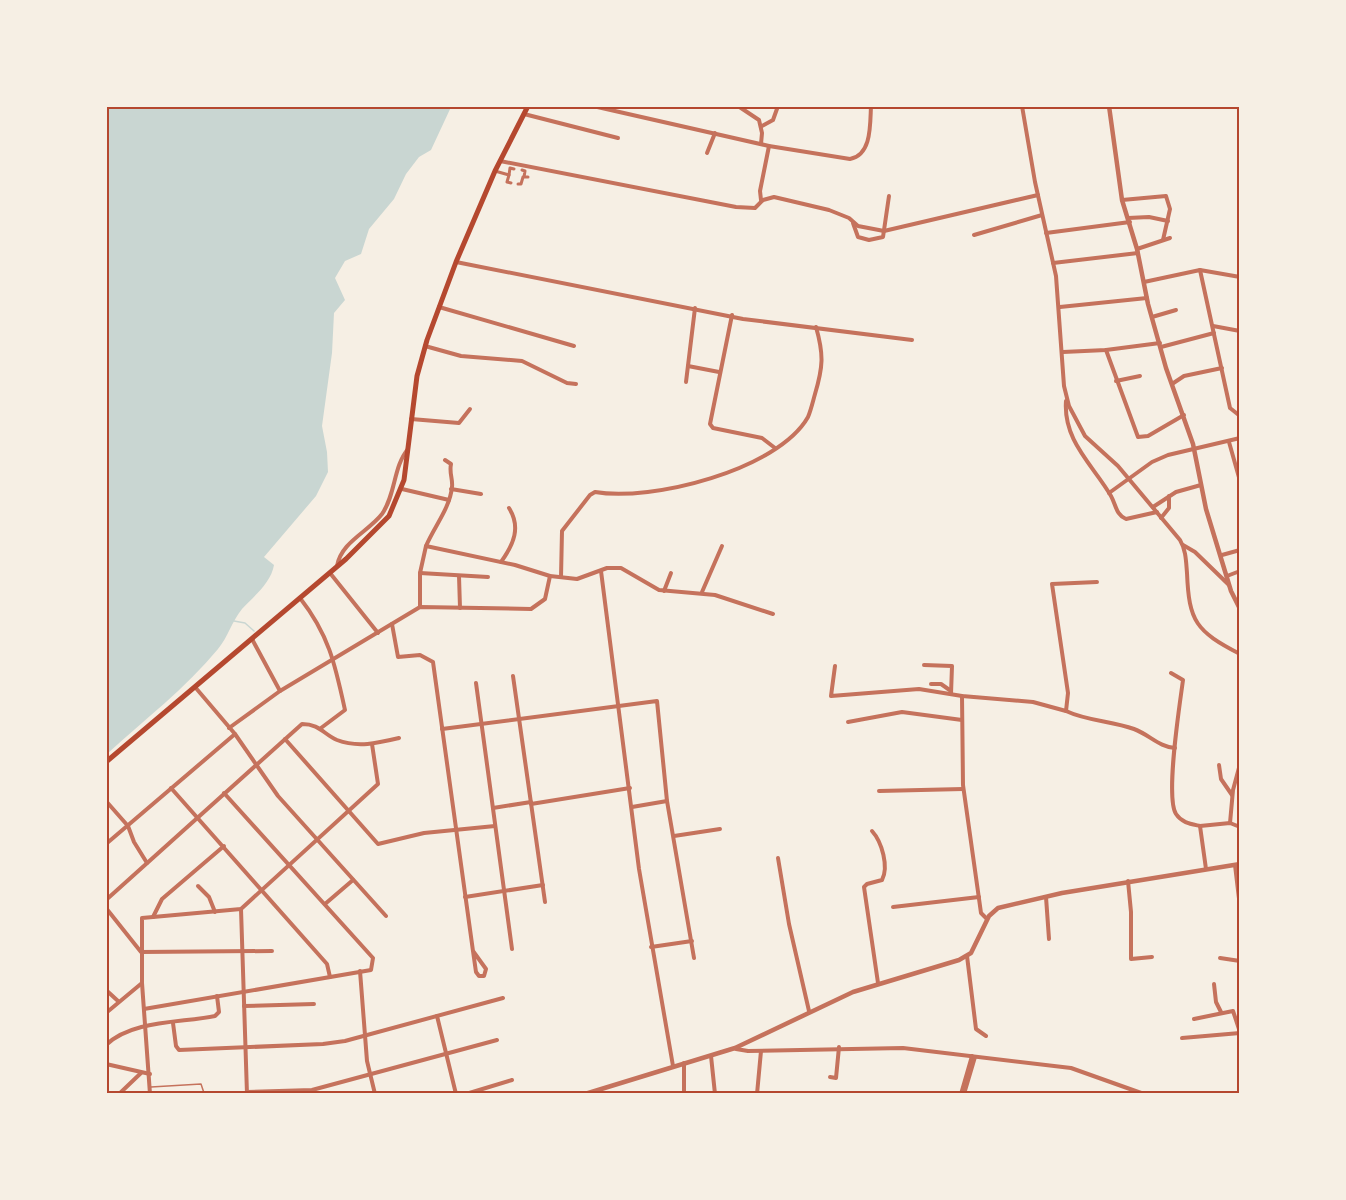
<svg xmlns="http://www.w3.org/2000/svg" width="1346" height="1200" font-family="Roboto,sans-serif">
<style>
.water{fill:#c9d6d2}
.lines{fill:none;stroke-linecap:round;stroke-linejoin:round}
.stream{stroke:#c9d6d2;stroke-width:1.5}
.service{stroke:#c5725c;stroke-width:1.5}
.pedestrian{stroke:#c5725c;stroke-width:3}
.minor{stroke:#c5725c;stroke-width:4}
.tertiary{stroke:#c5725c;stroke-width:4.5}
.primary{stroke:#b5482f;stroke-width:5}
.neatline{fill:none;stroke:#b5482f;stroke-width:2}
</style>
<rect width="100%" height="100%" fill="#f6efe4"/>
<path class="water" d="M107 106 451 107 431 150 419 157 406 174 394 199 369 229 361 254 345 261 335 278 345 300 334 313 332 353 322 426 327 452 328 472 316 496 264 557 274 565C271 583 254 596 242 609 232 621 228 637 218 649 186 688 144 720 107 754Z"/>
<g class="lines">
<path class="stream" d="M234 621 245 623 254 631"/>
<path class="service" d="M151 1087 201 1084 204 1093 246 1092"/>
<g class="pedestrian">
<path d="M522 170 525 171 524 177H528"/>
<path d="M495 171 509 175 510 168 514 169"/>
<path d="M509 175 507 182 511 183"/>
<path d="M518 184H521L523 177"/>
</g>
<g class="minor">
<path d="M593 106 769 146 850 159C872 155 870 124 871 106"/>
<path d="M738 106 759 120 762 133 761 144"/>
<path d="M1022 106 1035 182 1056 276 1064 386 1069 406 1085 436 1118 466 1180 540C1186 550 1186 561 1187 573 1189 622 1196 631 1240 654"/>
<path d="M524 114 618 138"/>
<path d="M762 126 773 120 778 106"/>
<path d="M707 153 715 133"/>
<path d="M500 161 736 207 755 208 763 200 774 197 829 210 849 218 858 226 884 231 1038 195"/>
<path d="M761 200 760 191 769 146"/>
<path d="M1122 200 1166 196 1170 209 1163 240"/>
<path d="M1128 218 1149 217 1168 221"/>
<path d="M853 223 858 237 869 240 883 237 889 196"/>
<path d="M1046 233 1130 222"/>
<path d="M974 235 1042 215"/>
<path d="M1137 249 1170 238"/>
<path d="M456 262 743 319 912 340"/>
<path d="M1053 263 1138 253"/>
<path d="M1200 270 1230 408 1240 416"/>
<path d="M1144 282 1200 270 1240 277"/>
<path d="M439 307 574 346"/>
<path d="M1060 307 1147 298"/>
<path d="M732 315 710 424 713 428 762 438 775 448"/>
<path d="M1152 317 1176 310"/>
<path d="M1213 326 1240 331"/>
<path d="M425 346 461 356 522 361 567 383 576 384"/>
<path d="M1161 347 1214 333"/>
<path d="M1106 350 1138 437 1148 436 1184 415"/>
<path d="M1063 352 1106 350 1160 343"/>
<path d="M688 366 719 372"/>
<path d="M1116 381 1140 376"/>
<path d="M686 382 695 308"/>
<path d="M1172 384 1184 376 1222 368"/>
<path d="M1066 401C1063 441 1093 465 1111 496 1116 505 1116 515 1126 519L1157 512"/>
<path d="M411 419 459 423 470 409"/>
<path d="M1229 442 1240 481"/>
<path d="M402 489 449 500"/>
<path d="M451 489 481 494"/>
<path d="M1109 493 1152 462 1168 455 1240 438"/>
<path d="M1153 507 1176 492 1201 485"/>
<path d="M1161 518 1169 508V496"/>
<path d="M1183 545 1195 552 1229 585"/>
<path d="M426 546C434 527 450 508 452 487 453 479 449 473 451 464L445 460"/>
<path d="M1222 555 1240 550"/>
<path d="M501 562C514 544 521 527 509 508"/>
<path d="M337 566C341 542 368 532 382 514 396 494 393 467 408 449"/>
<path d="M601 571 639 869 673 1066"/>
<path d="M330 573 378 633"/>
<path d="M420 573 488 577"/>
<path d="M459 576 460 608"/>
<path d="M1227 576 1240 571"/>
<path d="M561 577 562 531 590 495 595 492C651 502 778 470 808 417 811 410 813 401 815 394 823 367 824 355 816 327"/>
<path d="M664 591 671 573"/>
<path d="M702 592 722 546"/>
<path d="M300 598C329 635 335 664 345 710L321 728"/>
<path d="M420 607V573L426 546 515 565 550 576 577 579 607 568H621L659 590 715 595 773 614"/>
<path d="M392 624 398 657 420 655 433 662 473 951 476 972 479 976H484L486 969 473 951"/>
<path d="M252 639 280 691"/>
<path d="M924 665 952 666 951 694"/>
<path d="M835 666 831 696 919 689 962 696 1033 702 1066 711 1068 693 1052 584 1097 582"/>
<path d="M1171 673 1183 680C1180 703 1165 797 1176 814 1182 823 1191 824 1200 826L1206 869"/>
<path d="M513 676 545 902"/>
<path d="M476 683 512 949"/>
<path d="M931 684H941L951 691"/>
<path d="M195 687 235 734 278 796 386 916"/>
<path d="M962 696 963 785 981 913 987 919"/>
<path d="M1066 711C1087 721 1112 721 1134 729 1150 735 1159 747 1175 748"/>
<path d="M848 722 902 712 962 720"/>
<path d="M229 728 280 691 420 607 531 609 545 599 550 576"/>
<path d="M442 729 657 701 667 801 694 958"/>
<path d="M285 739 378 844 424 833 495 826"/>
<path d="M1219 765 1221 779 1232 795"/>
<path d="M171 788 327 964 330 977"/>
<path d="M879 791 963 789"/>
<path d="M106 801 128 826 134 842 147 863"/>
<path d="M531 804 630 788"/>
<path d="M632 807 667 801"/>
<path d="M493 808 531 802"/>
<path d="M1230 823 1233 790 1240 764"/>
<path d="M1200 826 1230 823 1240 827"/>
<path d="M872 831C882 842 889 867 882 880L867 884 864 887 878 983"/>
<path d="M674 836 720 829"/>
<path d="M106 844 235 734"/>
<path d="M778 858 789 924 809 1011"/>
<path d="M1235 865 1240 907"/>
<path d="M1128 881 1131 912V959L1152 957"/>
<path d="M198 886 209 897 215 912"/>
<path d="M465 897 543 885"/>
<path d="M1046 897 1049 939"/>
<path d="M106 900 302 724C320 724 323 734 337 740 358 748 378 743 399 738"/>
<path d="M325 904 353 880"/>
<path d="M893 907 979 897"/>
<path d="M106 908 141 952 272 951"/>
<path d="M241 909 247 1094"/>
<path d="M153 917 162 899 224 846"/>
<path d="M651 947 692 941"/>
<path d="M967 956 976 1029 986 1036"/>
<path d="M1220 958 1240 961"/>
<path d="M360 971 367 1061 375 1094"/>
<path d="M1214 984 1216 1002 1221 1012"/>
<path d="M106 990 118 1001"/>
<path d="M244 1006 314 1004"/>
<path d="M144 1009 371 970 373 958 224 793"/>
<path d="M106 1013 142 983"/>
<path d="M437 1016 456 1094"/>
<path d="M1194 1019 1233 1011 1240 1032"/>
<path d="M173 1023 176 1046 179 1050 323 1044 345 1041 503 998"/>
<path d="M1182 1038 1240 1033"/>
<path d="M106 1045C132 1020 181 1023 215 1016L219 1012 217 996"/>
<path d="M736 1049 748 1051 903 1048 1071 1068 1144 1094"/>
<path d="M711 1056 715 1094"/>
<path d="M684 1063V1094"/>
<path d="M106 1064 150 1074"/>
<path d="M830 1077 836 1078 839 1047"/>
<path d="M247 1092 312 1090 497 1040"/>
<path d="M119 1094 141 1073"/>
<path d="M150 1094 142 983V918L241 909 378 784 372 744"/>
<path d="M466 1094 512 1080"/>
<path d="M757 1094 761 1051"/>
<path d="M961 1094 972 1056"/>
<path d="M964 1094 975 1057"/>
</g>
<g class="tertiary">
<path d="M1109 106 1122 200 1137 249 1148 304 1166 368 1193 444 1206 509 1231 591 1240 609"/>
<path d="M585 1094 735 1048 853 992 959 960 971 953 989 916 998 908 1062 893 1240 864"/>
</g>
<path class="primary" d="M106 762 346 559 389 516 404 480 417 376 427 340 456 262 495 171 528 106"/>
</g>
<rect width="1346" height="1200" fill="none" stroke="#f6efe4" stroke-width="216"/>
<rect x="108" y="108" width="1130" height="984" class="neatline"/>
</svg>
